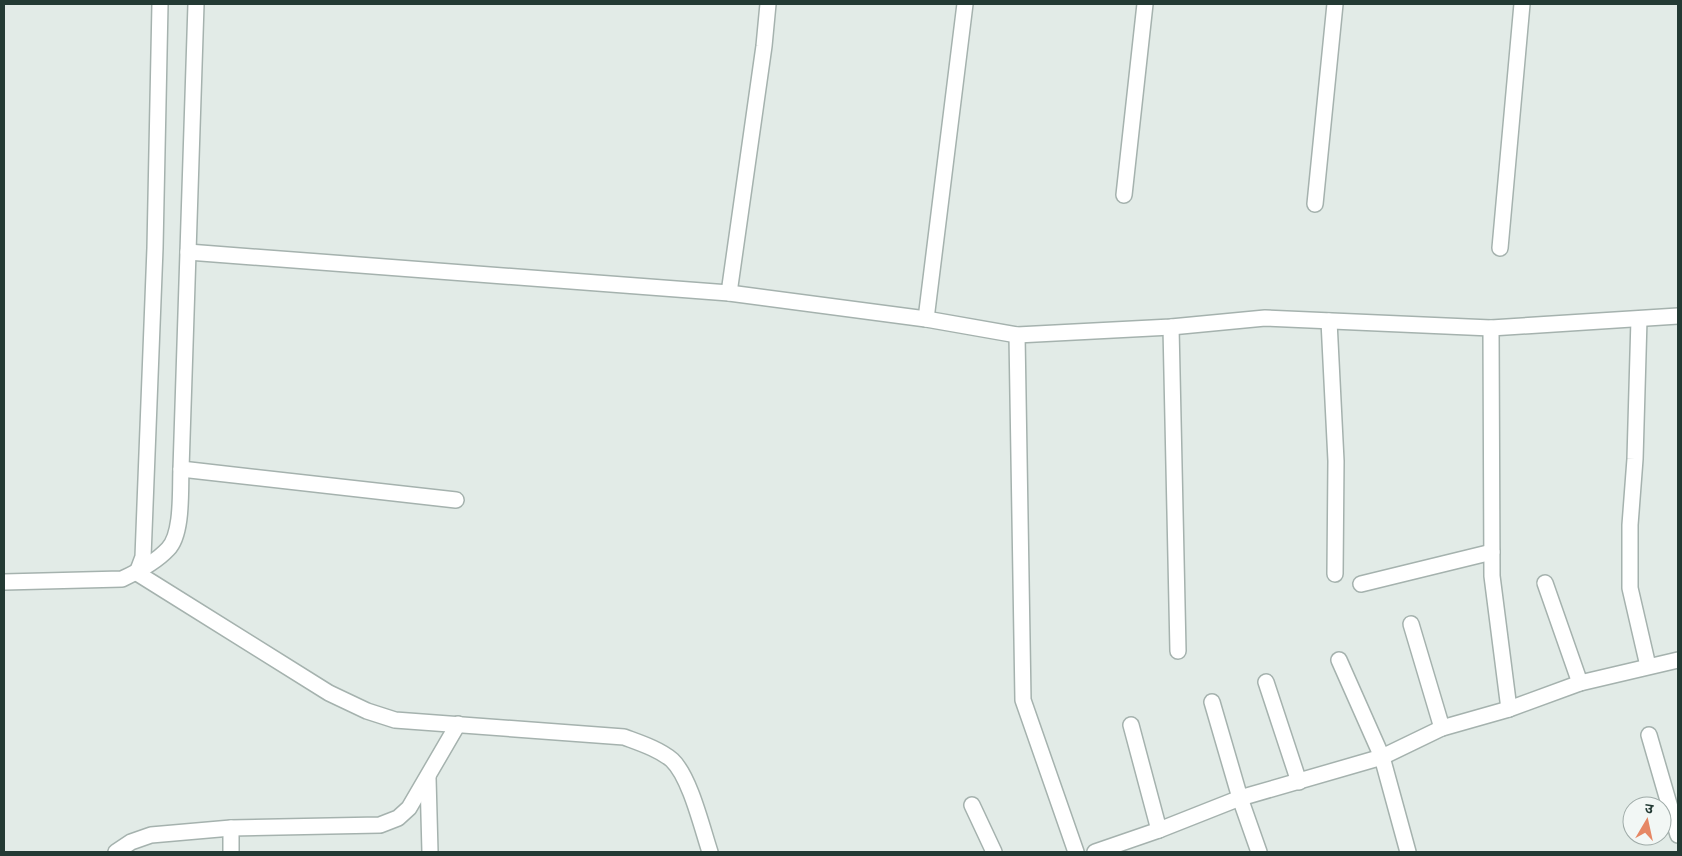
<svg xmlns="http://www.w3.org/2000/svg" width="1682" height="856" font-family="'Fira Sans','Noto Sans Devanagari',sans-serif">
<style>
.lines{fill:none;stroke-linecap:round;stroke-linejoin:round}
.minor-casing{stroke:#a5b2ae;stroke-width:18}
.minor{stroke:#fff;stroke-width:15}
</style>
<rect width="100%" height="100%" fill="#e2ebe7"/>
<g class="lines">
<defs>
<g id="minor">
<path d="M1124 195 1145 4"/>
<path d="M1315 204 1335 4"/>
<path d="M1500 248 1522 4"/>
<path d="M188 252 729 293 764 46 768 4"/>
<path d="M729 293 926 319 1017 335 1171 327 1265 318 1491 328 1678 316"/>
<path d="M926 319 965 4"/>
<path d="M1639 319 1635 459 1630 525V588L1648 666"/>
<path d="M1329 321 1336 461 1335 574"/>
<path d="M1171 327 1178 651"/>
<path d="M1491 328 1492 576 1509 709"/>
<path d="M1017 335 1023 700 1076 852"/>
<path d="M181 469 456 500"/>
<path d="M137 573 329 693 367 711 395 720 624 737C640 743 659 749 672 760 690 777 702 828 710 852"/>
<path d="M137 573 143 557 155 248 160 4"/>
<path d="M4 582 122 579C137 572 156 562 168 549 183 534 180 489 181 469L196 4"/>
<path d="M1545 583 1580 683"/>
<path d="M1361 584 1492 552"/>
<path d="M1411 624 1442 728"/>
<path d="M1339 660 1382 757 1408 852"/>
<path d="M1266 682 1299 782"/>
<path d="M1212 702 1240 798 1259 852"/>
<path d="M1131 725 1159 830"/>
<path d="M1649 735 1678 835"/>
<path d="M428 778 430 852"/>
<path d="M972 805 994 852"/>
<path d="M231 828V852"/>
<path d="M116 852 131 842 151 835 231 828 380 825 398 818 409 808 458 724"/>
<path d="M1095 852 1159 830 1240 798 1382 757 1442 728 1509 709 1580 683 1678 660"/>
</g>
</defs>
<use href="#minor" class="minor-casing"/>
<use href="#minor" class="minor"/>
</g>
<rect width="1682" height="856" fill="none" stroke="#233a34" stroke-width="10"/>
<g transform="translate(1647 821) rotate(9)"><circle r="24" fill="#f2f7f5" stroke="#9faba8"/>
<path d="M0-4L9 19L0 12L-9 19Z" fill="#e68764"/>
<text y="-8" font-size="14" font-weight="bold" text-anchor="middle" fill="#233a34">उ</text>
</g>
</svg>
